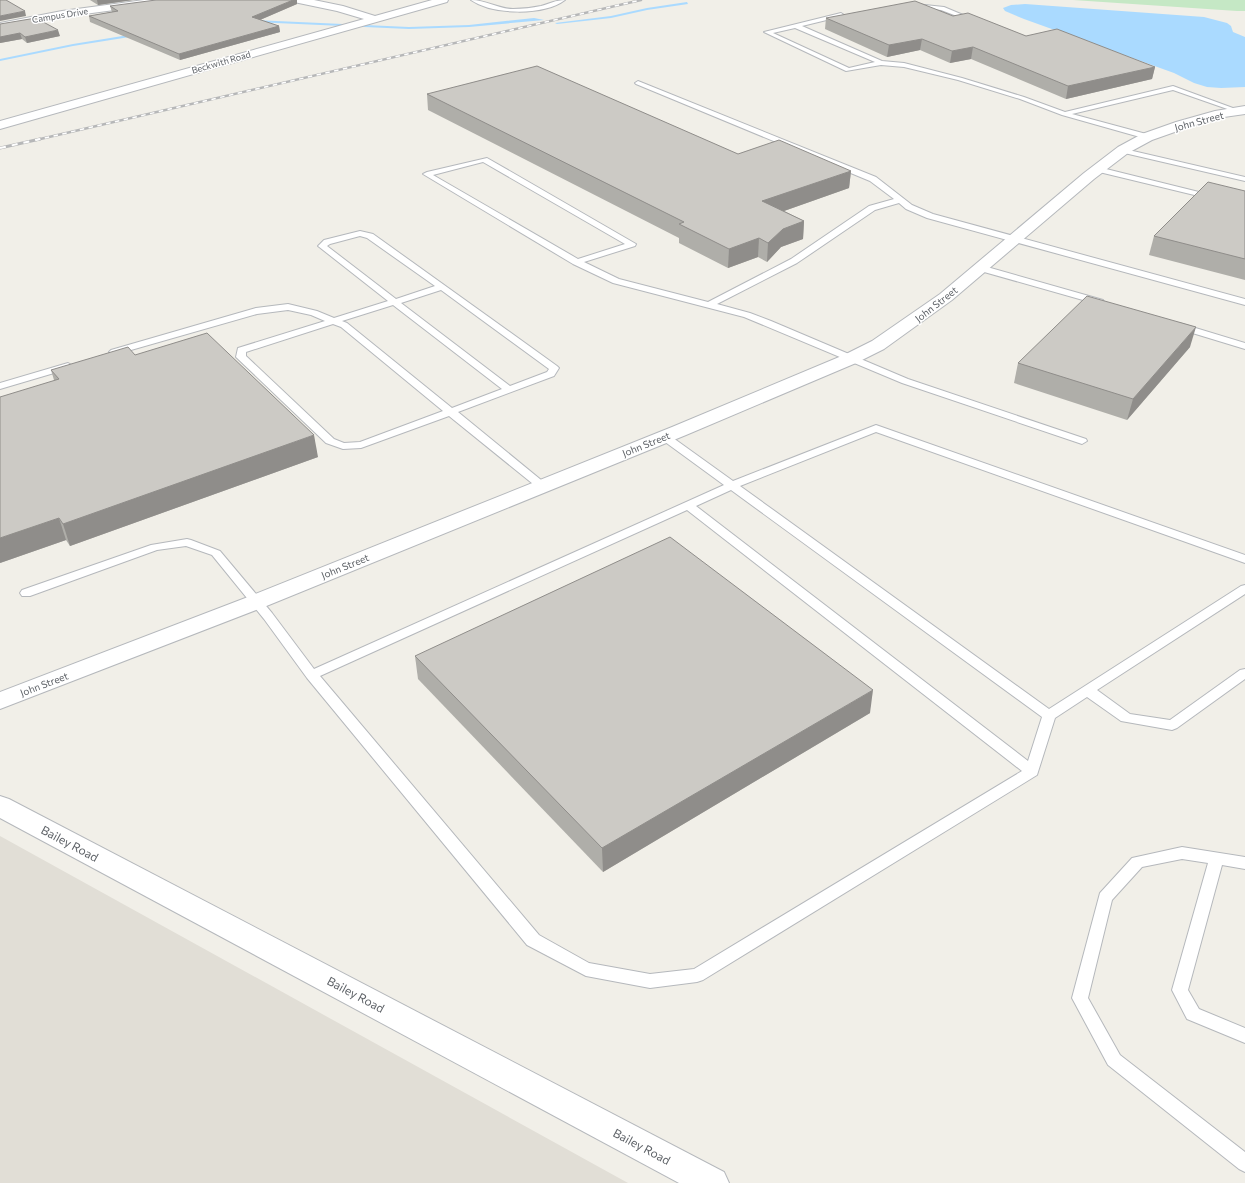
<svg xmlns="http://www.w3.org/2000/svg" width="1245" height="1183" font-family="Commissioner,sans-serif">
<style>
.education{fill:#e1ded6}
.green{fill:#c5e8c5}
.water{fill:#aadaff}
.lines{fill:none;stroke-linecap:round;stroke-linejoin:round}
.stream{fill:#aadaff;fill-rule:evenodd}
.service-casing{stroke:#b5b8bc;stroke-width:2}
.minor-casing{stroke:#b5b8bc;stroke-width:2}
.tertiary-casing{stroke:#b5b8bc;stroke-width:2}
.service{fill:#fff;fill-rule:evenodd}
.minor{fill:#fff;fill-rule:evenodd}
.tertiary{fill:#fff;fill-rule:evenodd}
.rail-far1-casing{stroke:#b6b7b8;stroke-width:2.5}
.rail-casing{stroke:#b6b7b8;stroke-width:3}
.rail-far1{stroke:#fff;stroke-width:1.5;stroke-dasharray:4.5;stroke-linecap:butt}
.rail{stroke:#fff;stroke-width:2;stroke-dasharray:6;stroke-linecap:butt}
.wall{fill:#afaea9}
.shaded-wall{fill:#8f8d8a}
.building{fill:#cccac5;stroke:#8f8d8a}
.labels{text-anchor:middle;dominant-baseline:central;stroke-width:3;stroke-linejoin:round;paint-order:stroke}
.far-street-label{font-size:9px;fill:#5f6368;stroke:#fff}
.street-label{font-size:10px;fill:#5f6368;stroke:#fff}
.near-street-label{font-size:12px;fill:#5f6368;stroke:#fff}
</style>
<rect width="100%" height="100%" fill="#f1efe8"/>
<path class="education" d="M0 836 628 1183H0Z"/>
<path class="green" d="M1073 0H1245V11H1237Z"/>
<path class="water" d="M1025 4 1204 17 1227 23 1231 26 1233 32 1245 37V87L1221 88 1207 87 1194 83 1174 73 1024 19 1005 11 1003 8 1011 5Z"/>
<g class="lines">
<g class="stream">
<path d="M687 2 688 4 647 10 611 18 557 24 555 23 611 16 647 8Z"/>
<path d="M534 18 544 20 469 27 409 29 253 22 251 21 253 20 409 27 469 25Z"/>
<path d="M135 34 136 36 73 46 0 61V59L73 44Z"/>
</g>
<defs>
<g id="service">
<path d="M471 0C486 0 498 9 513 9 523 9 532 8 541 6 549 4 556 0 565 0 544 16 492 15 471 0Z"/>
<path d="M915 4 944 7 975 20 970 21 941 10 913 7V5Z"/>
<path d="M841 13 844 15 843 16 802 26 882 61 904 63 962 78 1024 97 1065 112 1173 86 1241 111 1236 112 1173 90 1072 114 1150 135 1151 137 1147 139 1062 115 1020 99 958 80 904 67 881 65 846 71 764 32ZM795 28 875 62 849 68 773 33Z"/>
<path d="M638 81 876 177 912 205 933 214 1245 299V305L927 218 906 209 899 203 875 210 797 263 717 304 750 313 771 321 908 379 1086 439 1087 441 1082 444 902 383 744 317 613 283 573 264 423 174 427 172 487 158 636 244 635 246 584 262 619 279 708 302 791 259 869 206 894 199 870 181 636 84 635 83ZM483 162 625 244 578 259 433 175Z"/>
<path d="M1120 148 1245 177V181L1120 152Z"/>
<path d="M1095 167H1098L1211 195 1215 197 1211 199 1095 171Z"/>
<path d="M360 231 373 234 557 366 559 368 554 376 458 412 546 484 547 486 546 488H538L449 416 361 448 343 449 326 443 236 357 238 348 325 321 311 315 288 310 257 314 117 354H111L109 352 111 350 256 308 288 304 317 311 334 318 388 301 318 246 324 240ZM360 236 367 238 435 286 396 299 327 246 330 244ZM441 290 549 369 547 372 510 386 401 303ZM393 305 502 389 452 408 347 323 342 321ZM333 324 341 327 443 411 360 442 344 443 334 439 246 356V352Z"/>
<path d="M980 265 1103 300 1104 302 1103 304H1097L977 270 976 268Z"/>
<path d="M1179 323 1245 343V349L1176 328 1174 326 1176 324Z"/>
<path d="M68 363 73 366 71 368 0 389V383Z"/>
<path d="M876 425 1245 555V563L876 432 740 486 1049 709 1241 586 1245 585V594L1097 690 1130 714 1170 720 1240 670 1245 669V679L1177 728 1172 730 1121 721 1087 697 1055 718 1037 775 703 980 697 982 650 988 586 976 527 945 307 678 264 619 212 555 186 546 157 550 30 596H22L20 593 22 590 151 545 187 539 191 540 220 551 272 613 314 669 724 485 661 439 660 437 661 435H669L733 481ZM731 490 1042 717 1028 761 696 506ZM687 510 1022 771 694 969 650 974 589 963 539 935 320 676Z"/>
<path d="M1182 847 1245 857V869L1222 865 1188 990 1199 1009 1245 1028V1043L1187 1019 1172 990 1208 863 1182 859 1142 867 1112 900 1088 998 1120 1055 1245 1152V1172L1239 1169 1108 1065 1072 998 1100 893 1132 858Z"/>
</g>
<g id="minor">
<path d="M144 0H172L167 3 62 17 0 29V23L62 11Z"/>
<path d="M293 0H314L343 6 375 16 432 0H448L447 2 0 129V121L364 19 337 11 294 2Z"/>
</g>
<g id="tertiary">
<path d="M1245 106V114L1217 118 1186 128 1152 140 1128 153 1094 179 952 300 884 349 856 363 686 435 264 607 0 709V692L248 597 672 427 844 355 872 341 940 294 1084 173 1118 147 1142 134 1176 122 1215 111Z"/>
<path d="M0 796 9 799 724 1172 729 1183H679L0 818Z"/>
</g>
</defs>
<use href="#service" class="service-casing"/>
<use href="#minor" class="minor-casing"/>
<use href="#tertiary" class="tertiary-casing"/>
<use href="#service" class="service"/>
<use href="#minor" class="minor"/>
<use href="#tertiary" class="tertiary"/>
<defs>
<path id="rail-far1" d="M36 140 641 0"/>
<path id="rail" d="M0 148 40 139"/>
</defs>
<use href="#rail-far1" class="rail-far1-casing"/>
<use href="#rail" class="rail-casing"/>
<use href="#rail-far1" class="rail-far1"/>
<use href="#rail" class="rail"/>
</g>
<g class="wall">
<path d="M90 0H133L98 5Z"/>
<path d="M297 4 260 20 279 26 280 32 180 60 90 22 89 16 112 12 110 6Z"/>
<path d="M953 16 1026 36 1155 67 1152 79 1066 99 971 59 950 63 920 50 887 57 825 29 826 18Z"/>
<path d="M0 24 60 36 27 43 22 39 0 43Z"/>
<path d="M427 94 738 154 851 171 849 188 784 211 804 221 803 239 781 247 767 262 758 257 728 268 679 243V238L428 110Z"/>
<path d="M1245 191V280L1149 255 1154 236Z"/>
<path d="M1190 347 1127 420 1014 383 1018 363Z"/>
<path d="M135 355 318 457 70 546 66 540 0 563 54 380 51 370Z"/>
<path d="M415 656 870 713 603 872 418 679Z"/>
</g>
<g class="shaded-wall">
<path d="M97 0H133L98 5Z"/>
<path d="M293 0H297V4L253 23 252 17Z"/>
<path d="M25 11 26 16 0 21V16Z"/>
<path d="M279 26 280 32 180 60 179 54Z"/>
<path d="M58 30 60 36 27 43 25 37Z"/>
<path d="M20 33 22 39 0 43V37Z"/>
<path d="M922 39 920 50 887 57 889 45Z"/>
<path d="M973 47 971 59 950 63 952 51Z"/>
<path d="M1155 67 1152 79 1066 99 1068 86Z"/>
<path d="M851 171 849 188 761 219 762 201Z"/>
<path d="M804 221 803 239 781 247 767 262 768 243 783 229Z"/>
<path d="M759 238 758 257 728 268 729 249Z"/>
<path d="M1196 327 1190 347 1127 420 1133 399Z"/>
<path d="M314 435 318 457 70 546 63 524Z"/>
<path d="M59 518 66 540 0 563V538Z"/>
<path d="M873 690 870 713 603 872 602 848Z"/>
</g>
<g class="building">
<path d="M0 0H6L25 11 0 16Z"/>
<path d="M156 0H293L252 17 279 26 179 54 89 16 118 11 110 6Z"/>
<path d="M915 1 953 16 968 13 1026 36 1057 29 1155 67 1068 86 973 47 952 51 922 39 889 45 826 18Z"/>
<path d="M36 18 58 30 25 37 20 33 0 37V24Z"/>
<path d="M537 66 738 154 779 140 851 171 762 201 804 221 783 229 768 243 759 238 729 249 679 224 684 222 427 94Z"/>
<path d="M1208 182 1245 191V259L1154 236Z"/>
<path d="M1087 296 1196 327 1133 399 1018 363Z"/>
<path d="M207 333 314 435 63 524 59 518 0 538V397L59 379 51 370 128 347 135 355Z"/>
<path d="M670 537 873 690 602 848 415 656Z"/>
</g>
<g class="labels">
<g class="far-street-label">
<text transform="translate(60 15) rotate(-9)">Campus Drive</text>
<text transform="translate(221 62) rotate(-16)">Beckwith Road</text>
</g>
<g class="street-label">
<text transform="translate(1199 121) rotate(-15)">John Street</text>
<text transform="translate(936 304) rotate(-38)">John Street</text>
<text transform="translate(646 444) rotate(-22)">John Street</text>
<text transform="translate(345 566) rotate(-22)">John Street</text>
<text transform="translate(44 684) rotate(-21)">John Street</text>
</g>
<g class="near-street-label">
<text transform="translate(70 843) rotate(28)">Bailey Road</text>
<text transform="translate(356 994) rotate(28)">Bailey Road</text>
<text transform="translate(642 1146) rotate(28)">Bailey Road</text>
</g>
</g>
</svg>
